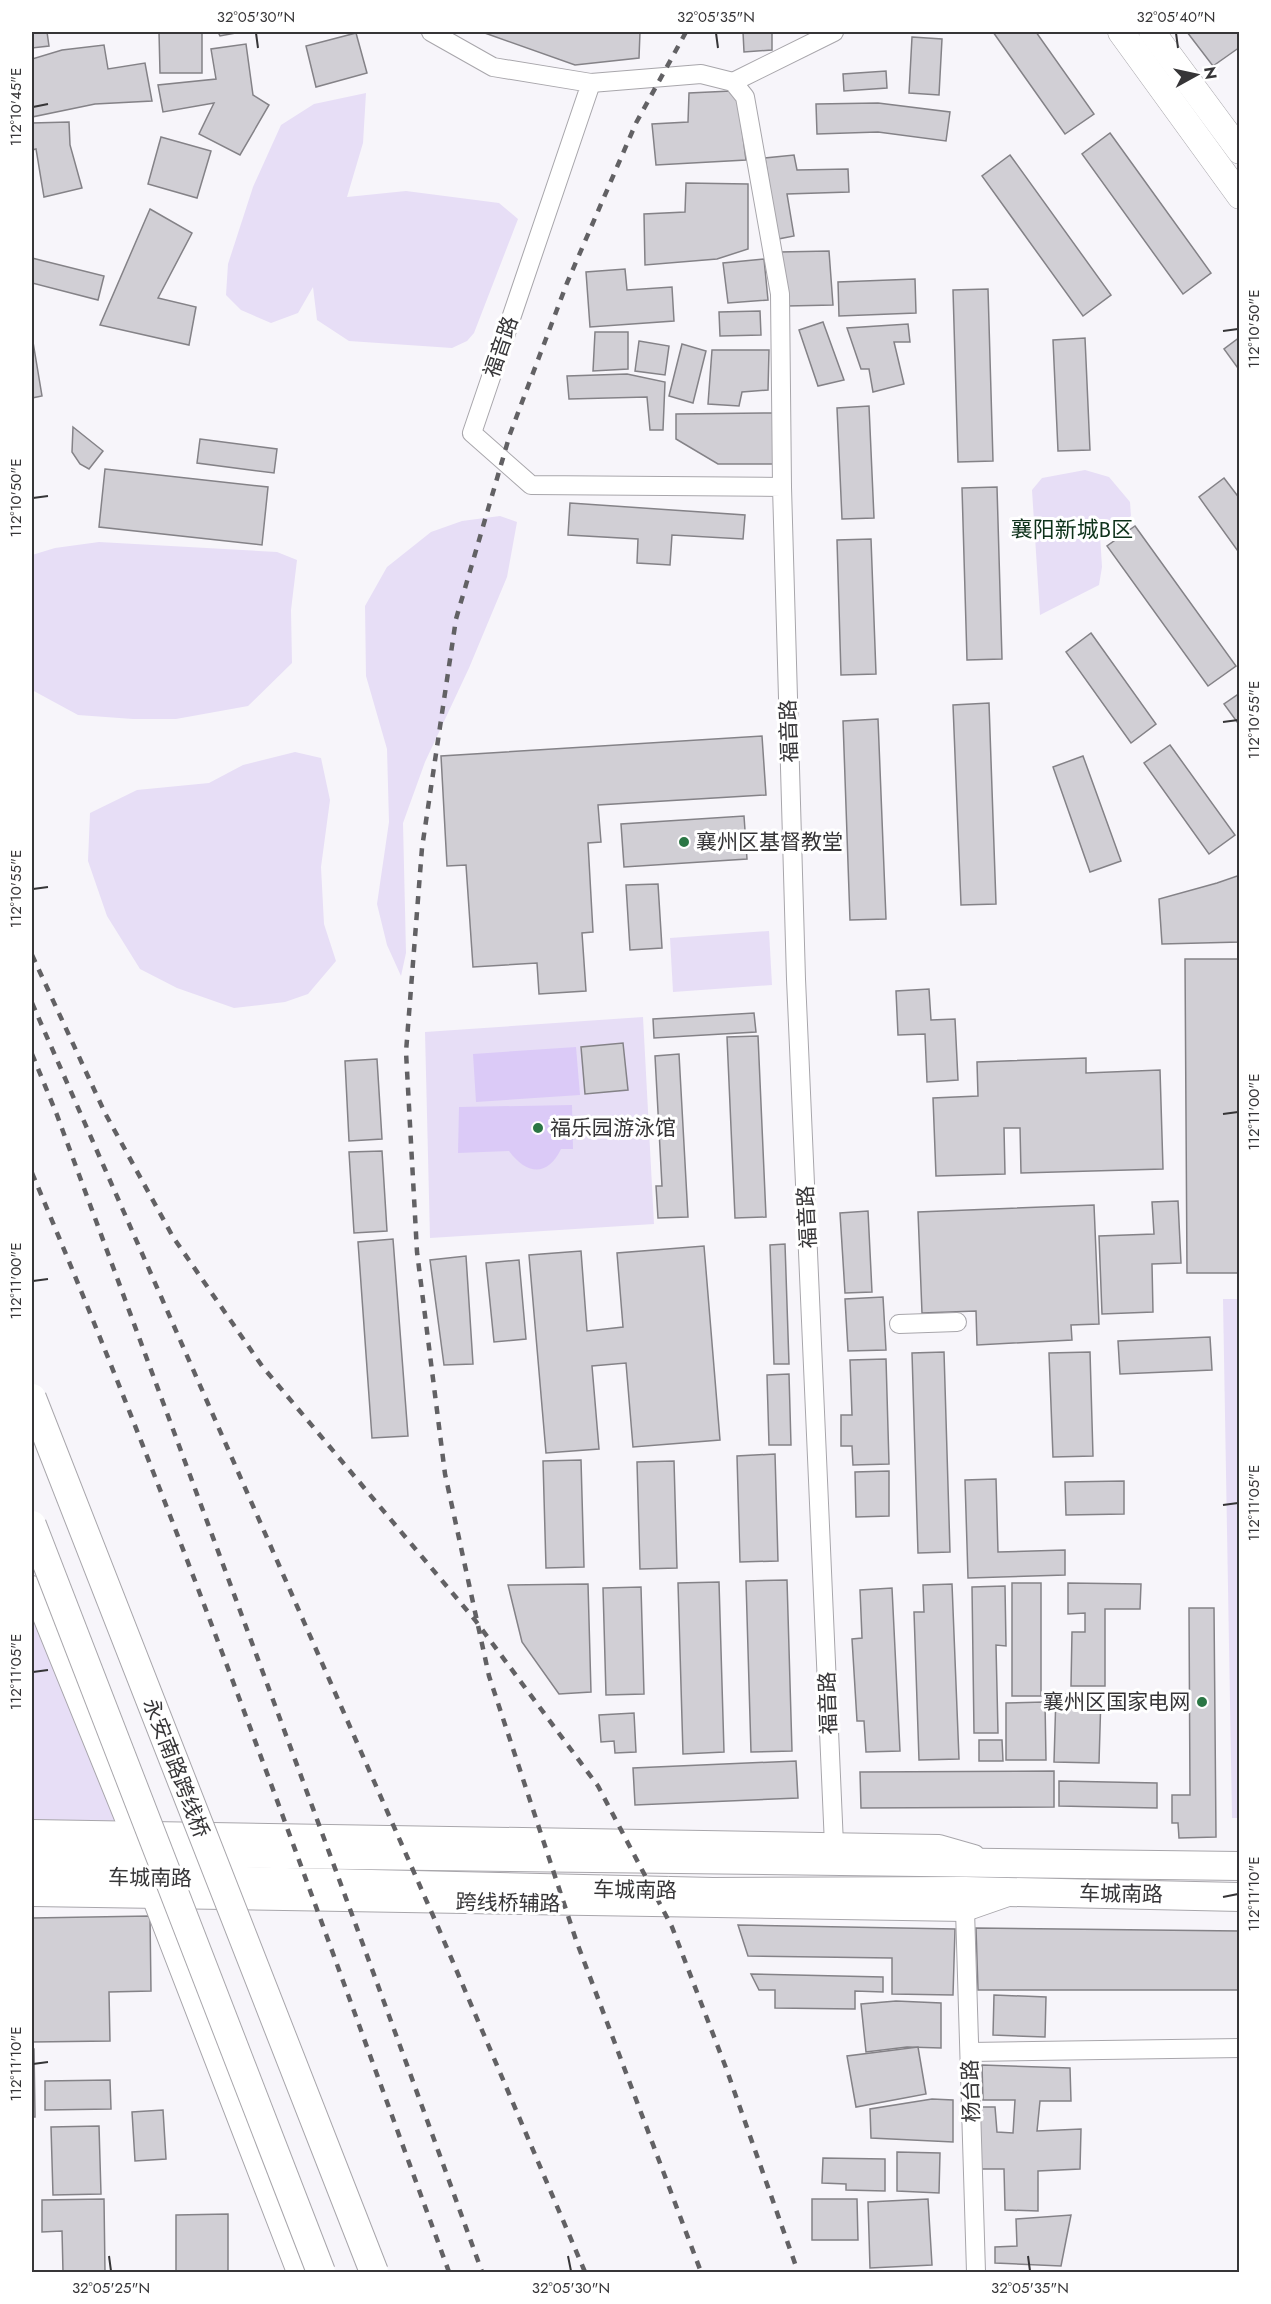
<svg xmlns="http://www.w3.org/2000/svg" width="1271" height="2304" font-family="Jost,'Noto Sans SC',sans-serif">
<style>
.green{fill:#e7def6}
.water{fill:#dbcaf7}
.building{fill:#d1cfd5;stroke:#848287;stroke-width:1.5}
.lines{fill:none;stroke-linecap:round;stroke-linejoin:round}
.minor-casing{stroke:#a8a6ab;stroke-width:20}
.tertiary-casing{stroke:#a8a6ab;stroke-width:24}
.secondary-casing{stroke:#a8a6ab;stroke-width:27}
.primary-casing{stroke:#a8a6ab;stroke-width:30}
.minor{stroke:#fff;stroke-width:18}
.tertiary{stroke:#fff;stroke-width:22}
.secondary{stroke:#fff;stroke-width:26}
.primary{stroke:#fff;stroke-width:28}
.rail{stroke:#626164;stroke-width:4.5;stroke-dasharray:8 8;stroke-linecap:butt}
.primary-bridge-casing{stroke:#a8a6ab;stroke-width:30;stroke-linecap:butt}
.primary-bridge{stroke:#fff;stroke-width:28}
.ticks{fill:none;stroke:#363537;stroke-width:2}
.poi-dot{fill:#2b7645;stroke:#fff;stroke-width:2}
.labels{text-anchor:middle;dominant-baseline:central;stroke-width:6;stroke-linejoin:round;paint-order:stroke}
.street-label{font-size:21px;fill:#363537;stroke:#fff}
.poi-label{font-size:21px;fill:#363537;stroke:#fff;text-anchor:start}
.neighbourhood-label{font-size:22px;fill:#0e321a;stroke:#fff}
.neatline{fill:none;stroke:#363537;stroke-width:2}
.ticks-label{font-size:15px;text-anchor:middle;fill:#363537}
</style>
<rect width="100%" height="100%" fill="#f7f5fa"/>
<g class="green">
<path d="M366 93 363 143 347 197 406 191 499 203 518 219 474 333 467 341 452 348 349 341 317 320 313 287 298 313 271 323 241 310 226 295 228 264 253 187 281 125 314 104Z"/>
<path d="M1085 470 1109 477 1130 502 1131 516 1100 535 1102 567 1099 585 1040 615 1032 490 1042 478Z"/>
<path d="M500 516 517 522 507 577 469 668 425 762 403 823 406 953 401 976 387 945 377 904 389 822 387 749 366 676 365 606 387 567 431 532 462 521Z"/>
<path d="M99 542 277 552 297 560 291 610 292 663 248 706 176 719H133L78 715 32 690V555L55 548Z"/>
<path d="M295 752 321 758 330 800 321 867 324 924 336 961 308 994 285 1002 234 1008 177 988 140 969 107 916 88 861 90 813 137 790 209 783 243 765Z"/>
<path d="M769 931 772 985 673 992 670 938Z"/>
<path d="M643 1017 654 1224 430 1238 425 1032Z"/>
<path d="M1223 1299H1240L1239 1818H1232Z"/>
<path d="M32 1587 132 1833 32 1831Z"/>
</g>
<g class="water">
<path d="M576 1047 580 1095 476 1102 473 1054Z"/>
<path d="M572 1105 573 1149H561C547 1178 526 1174 509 1151L458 1153 459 1107Z"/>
</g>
<g class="building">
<path d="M32 32H47L49 46 32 48Z"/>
<path d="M159 32H202V73H160Z"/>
<path d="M218 32H241L220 36Z"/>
<path d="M482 32H640L639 58 575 65Z"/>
<path d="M743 32H772V50L744 52Z"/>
<path d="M993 32H1036L1094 114 1065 134Z"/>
<path d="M1187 32H1239L1240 47 1213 66Z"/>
<path d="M356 33 367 73 316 87 306 46Z"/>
<path d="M912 37 942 39 939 95 909 93Z"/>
<path d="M246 44 253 95 269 105 240 155 199 134 214 103 163 112 158 85 216 79 211 49Z"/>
<path d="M104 45 108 69 145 63 152 101 95 104 32 117V59L62 50Z"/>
<path d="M886 71 887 88 844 91 843 74Z"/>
<path d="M731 91 738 99 746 160 656 165 652 124 688 122 689 93Z"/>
<path d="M878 103 950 112 946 141 878 132 817 134 816 104Z"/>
<path d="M69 122 70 145 82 188 44 197 36 149 32 150V123Z"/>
<path d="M1110 133 1211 273 1183 294 1082 154Z"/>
<path d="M161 137 211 151 197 198 148 184Z"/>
<path d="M794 155 797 170 848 169 849 192 787 194 794 236 778 239 765 158Z"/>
<path d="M1010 155 1111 295 1083 316 982 176Z"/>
<path d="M686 183 748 184V249L717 259 645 265 644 214 685 212Z"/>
<path d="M150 209 192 233 158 298 196 307 189 345 100 325Z"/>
<path d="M829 251 833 305 787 306 780 252Z"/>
<path d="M32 258 104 276 98 300 32 283Z"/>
<path d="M764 259 768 300 728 303 723 263Z"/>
<path d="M625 269 627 290 672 287 674 321 590 327 586 272Z"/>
<path d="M915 279 916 313 839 316 838 282Z"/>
<path d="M988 289 993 461 958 462 953 290Z"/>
<path d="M760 311 761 335 720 336 719 312Z"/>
<path d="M823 322 844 380 818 386 799 330Z"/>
<path d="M908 324 910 342H894L904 384 873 392 869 369H861L847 328Z"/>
<path d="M595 332H628V369L593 371Z"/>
<path d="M32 336 42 396 32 398Z"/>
<path d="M1240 337V371L1224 349Z"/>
<path d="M1085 338 1090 450 1058 451 1053 340Z"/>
<path d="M639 341 669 346 665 375 635 371Z"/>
<path d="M682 344 706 351 693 403 669 396Z"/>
<path d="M712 350H769L768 390 742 392 739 406 708 404Z"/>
<path d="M627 374 665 382 663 430H650L647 397 569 399 567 376Z"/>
<path d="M869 406 874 518 842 519 837 408Z"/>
<path d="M774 413 773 464H718L676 439V414Z"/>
<path d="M73 427 103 451 89 469 80 464 72 452Z"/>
<path d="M200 439 277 449 274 473 197 463Z"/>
<path d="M105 469 268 487 262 545 99 527Z"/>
<path d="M1224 478 1240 499V554L1199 497Z"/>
<path d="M997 487 1002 659 967 660 962 488Z"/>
<path d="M570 503 745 515 743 539 672 535 670 565 637 563 638 539 568 535Z"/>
<path d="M1135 526 1236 666 1208 686 1107 546Z"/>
<path d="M871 539 876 674 841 675 837 540Z"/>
<path d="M1091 633 1156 724 1131 743 1066 652Z"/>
<path d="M1240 693V726L1224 704Z"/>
<path d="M989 703 996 904 961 905 953 705Z"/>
<path d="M878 719 886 919 850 920 843 721Z"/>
<path d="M762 736 766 795 598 805 601 842 588 843 593 932 582 933 586 991 539 994 537 963 473 967 466 865 447 866 441 756Z"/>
<path d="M1170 745 1235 835 1209 854 1144 763Z"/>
<path d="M1083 756 1121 861 1090 872 1053 767Z"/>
<path d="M744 816 747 859 624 867 621 824Z"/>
<path d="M1240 875V942L1162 944 1159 899 1217 883Z"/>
<path d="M658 884 662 948 630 950 626 885Z"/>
<path d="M1185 959H1240V1273H1187Z"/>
<path d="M929 989 931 1020 955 1019 958 1080 927 1082 925 1034 898 1035 896 991Z"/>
<path d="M754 1013 756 1032 654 1038 653 1019Z"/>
<path d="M758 1036 766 1217 735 1218 727 1037Z"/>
<path d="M623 1043 628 1090 585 1094 581 1047Z"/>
<path d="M679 1054 688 1217 658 1218 656 1186H662L655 1056Z"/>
<path d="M1086 1058V1073L1160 1070 1163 1169 1021 1173 1020 1128H1004L1005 1174 936 1176 933 1098 978 1096 977 1062Z"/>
<path d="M377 1059 382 1139 349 1141 345 1061Z"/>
<path d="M382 1151 387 1231 354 1233 349 1152Z"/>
<path d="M1178 1201 1181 1263 1152 1264 1153 1312 1102 1314 1099 1236 1154 1234 1152 1202Z"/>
<path d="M1094 1205 1099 1324 1071 1325 1072 1340 977 1345 976 1311 922 1313 918 1212Z"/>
<path d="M868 1211 872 1292 845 1293 840 1213Z"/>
<path d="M393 1239 408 1436 372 1438 358 1242Z"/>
<path d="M785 1244 789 1364H774L770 1245Z"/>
<path d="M704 1246 720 1440 633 1447 626 1363 592 1366 599 1449 546 1453 529 1255 581 1251 587 1331 623 1327 617 1253Z"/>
<path d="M466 1256 473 1364 444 1365 430 1260Z"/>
<path d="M519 1260 526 1339 494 1342 486 1263Z"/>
<path d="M883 1297 886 1350 848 1351 845 1299Z"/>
<path d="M1210 1337 1212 1370 1120 1374 1118 1341Z"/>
<path d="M944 1352 950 1552 918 1553 912 1353Z"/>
<path d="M1090 1352 1093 1456 1053 1457 1049 1353Z"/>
<path d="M886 1359 889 1464 853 1465 852 1446H841V1415H852L850 1360Z"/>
<path d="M789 1374 791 1445H769L767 1375Z"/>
<path d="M775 1454 778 1561 740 1562 737 1456Z"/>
<path d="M581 1460 584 1567 546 1568 543 1461Z"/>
<path d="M674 1461 677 1568 640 1569 637 1462Z"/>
<path d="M889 1471V1516L856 1517 855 1472Z"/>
<path d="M996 1479 998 1552 1065 1550V1575L968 1578 965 1480Z"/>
<path d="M1124 1481V1514L1066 1515 1065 1482Z"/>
<path d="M787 1580 792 1751 751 1752 746 1581Z"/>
<path d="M719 1582 724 1752 683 1754 678 1583Z"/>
<rect x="1012" y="1583" width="29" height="113"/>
<path d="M1068 1583 1141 1584 1140 1609H1105V1686H1071L1072 1632H1085V1613L1068 1614Z"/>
<path d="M588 1584 591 1692 559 1694 522 1642 508 1585Z"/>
<path d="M952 1584 959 1759 919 1760 914 1612H924L923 1585Z"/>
<path d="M1005 1586 1006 1646 996 1645 998 1733H974L972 1587Z"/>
<path d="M641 1587 644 1694 606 1695 603 1588Z"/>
<path d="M892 1588 900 1751 866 1752 864 1721H857L852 1639 862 1638 860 1590Z"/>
<path d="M1189 1608H1214L1216 1837 1179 1838 1178 1823H1172V1795H1190Z"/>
<path d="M1056 1694 1101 1695 1099 1763 1054 1762Z"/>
<path d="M1045 1702 1046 1760H1006V1703Z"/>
<path d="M634 1713 636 1752 615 1753 614 1741 601 1742 599 1715Z"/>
<path d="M979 1740H1002L1003 1761H979Z"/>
<path d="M796 1761 798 1798 635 1805 633 1768Z"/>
<path d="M1054 1771V1807L861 1808 860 1772Z"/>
<path d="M1059 1781 1157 1783V1808L1059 1806Z"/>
<path d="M150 1916 151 1991 109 1992 110 2041 32 2042V1918Z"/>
<path d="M738 1925 955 1929 953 1995 892 1994V1958L748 1956Z"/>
<path d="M976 1928 1240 1931V1990H978Z"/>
<path d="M751 1974 883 1977V1992L855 1991V2009L775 2008V1990H759Z"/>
<path d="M994 1995 1046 1997 1045 2037 993 2035Z"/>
<path d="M896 2001 941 2003V2048L907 2047 866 2052 861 2004Z"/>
<path d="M918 2047 926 2094 856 2107 847 2056Z"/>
<path d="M32 2049H34L35 2117H32Z"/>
<path d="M982 2065 1070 2068 1071 2101H1040L1037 2131 1081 2129 1080 2169 1038 2171V2211L1005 2210 1004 2169H978V2107H995L997 2132 1013 2133 1015 2100H983Z"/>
<path d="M110 2080 111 2109 45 2110V2081Z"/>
<path d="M932 2099 953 2100V2142L871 2138 870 2109Z"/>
<path d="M163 2110 166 2159 135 2161 132 2112Z"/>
<path d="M99 2126 101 2194 53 2195 51 2127Z"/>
<path d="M897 2152 940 2153 939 2193 897 2191Z"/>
<path d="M823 2158 885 2159V2191L846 2190V2184L822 2183Z"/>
<path d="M104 2199 105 2272H63L62 2231 42 2232V2200Z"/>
<path d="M812 2199H857L858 2240H812Z"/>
<path d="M928 2199 932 2265 870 2268 868 2202Z"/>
<path d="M228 2214V2272H176V2215Z"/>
<path d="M1071 2215 1061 2266 995 2263V2247L1017 2246 1016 2219Z"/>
</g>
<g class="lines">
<defs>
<g id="minor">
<path d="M431 32 493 67 591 83 472 433 531 485 782 487 796 979 834 1845"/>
<path d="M733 82 834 32"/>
<path d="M591 83 701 74 733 82 745 97 780 294 782 487"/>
<path d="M899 1324 957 1322"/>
<path d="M965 1910 976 2272"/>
<path d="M970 2052 1240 2048"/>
</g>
<g id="tertiary">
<path d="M32 1587 132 1833"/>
<path d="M32 1831 939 1846 974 1856"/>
<path d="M32 1895 965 1910 1008 1895"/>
<path d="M153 1897 298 2272"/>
</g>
<g id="secondary">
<path d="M1121 32 1240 196"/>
<path d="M1152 32 1240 151"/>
</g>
<g id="primary">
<path d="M32 1851 1240 1866"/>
<path d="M32 1876 713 1892 965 1891 1240 1897"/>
</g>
</defs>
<use href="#minor" class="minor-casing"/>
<use href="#tertiary" class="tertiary-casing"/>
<use href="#secondary" class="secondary-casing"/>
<use href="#primary" class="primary-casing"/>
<use href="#minor" class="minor"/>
<use href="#tertiary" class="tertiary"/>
<use href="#secondary" class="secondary"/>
<use href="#primary" class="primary"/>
<g class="rail">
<path d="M686 32 636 123 567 283 510 434 456 619 422 848 406 1052 417 1252 445 1474 489 1676 576 1940 701 2272"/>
<path d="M32 955 105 1113 173 1237 262 1366 475 1620 598 1786 672 1927 726 2068 798 2272"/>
<path d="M32 1003 438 1927 585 2272"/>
<path d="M32 1054 57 1115C199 1501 343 1886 482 2272"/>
<path d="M32 1173C185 1534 314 1904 449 2272"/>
</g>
<defs>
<g id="primary-bridge">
<path d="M32 1398 374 2272"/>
<path d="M32 1525 321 2272"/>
</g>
</defs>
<use href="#primary-bridge" class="primary-bridge-casing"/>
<use href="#primary-bridge" class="primary-bridge"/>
</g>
<path class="ticks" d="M256 33 258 48M716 33 718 48M1176 33 1178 48M33 107 48 104M1223 331 1238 329M33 498 48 496M1223 722 1238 720M33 889 48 887M1223 1114 1238 1112M33 1281 48 1279M1223 1505 1238 1503M33 1672 48 1670M1223 1897 1238 1894M33 2064 48 2062M109 2256 111 2271M568 2256 571 2271M1028 2256 1030 2271"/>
<g class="poi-dot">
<circle cx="684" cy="842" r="6"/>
<circle cx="538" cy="1128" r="6"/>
<circle cx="1202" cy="1702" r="6"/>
</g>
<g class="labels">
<g class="street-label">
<text transform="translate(501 347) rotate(-71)">福音路</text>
<text transform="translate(789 731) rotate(-92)">福音路</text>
<text transform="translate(807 1217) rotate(-93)">福音路</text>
<text transform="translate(828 1703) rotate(-92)">福音路</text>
<text transform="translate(176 1768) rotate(69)">永安南路跨线桥</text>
<text transform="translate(150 1878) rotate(1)">车城南路</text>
<text transform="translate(635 1890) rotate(1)">车城南路</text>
<text transform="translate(1121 1894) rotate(1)">车城南路</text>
<text transform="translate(508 1903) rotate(1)">跨线桥辅路</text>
<text transform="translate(971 2091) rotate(-92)">杨台路</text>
</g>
<g class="poi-label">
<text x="696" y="842">襄州区基督教堂</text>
<text x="550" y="1128">福乐园游泳馆</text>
<text x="1190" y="1702" text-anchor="end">襄州区国家电网</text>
</g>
<g class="neighbourhood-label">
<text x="1072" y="529">襄阳新城B区</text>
</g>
</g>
<rect width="1271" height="2304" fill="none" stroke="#ffffff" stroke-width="66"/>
<g transform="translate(1196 75) rotate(82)" stroke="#ffffff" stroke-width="4.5" paint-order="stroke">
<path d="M0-4.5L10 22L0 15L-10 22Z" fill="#363537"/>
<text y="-9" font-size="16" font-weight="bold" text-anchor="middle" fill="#363537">N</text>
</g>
<rect x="33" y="33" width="1205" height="2238" class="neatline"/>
<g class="ticks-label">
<text x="256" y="22">32°05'30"N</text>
<text x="716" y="22">32°05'35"N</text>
<text x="1176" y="22">32°05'40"N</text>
<text transform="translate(16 107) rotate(-90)" y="5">112°10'45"E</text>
<text transform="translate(1254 329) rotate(-90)" y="5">112°10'50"E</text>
<text transform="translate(16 498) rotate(-90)" y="5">112°10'50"E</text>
<text transform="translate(1254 720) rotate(-90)" y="5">112°10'55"E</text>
<text transform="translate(16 889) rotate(-90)" y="5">112°10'55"E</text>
<text transform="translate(1254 1112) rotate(-90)" y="5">112°11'00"E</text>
<text transform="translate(16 1281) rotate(-90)" y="5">112°11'00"E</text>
<text transform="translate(1254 1503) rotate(-90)" y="5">112°11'05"E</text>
<text transform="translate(16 1672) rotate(-90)" y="5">112°11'05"E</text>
<text transform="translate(1254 1894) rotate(-90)" y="5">112°11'10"E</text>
<text transform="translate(16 2064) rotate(-90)" y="5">112°11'10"E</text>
<text x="111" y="2293">32°05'25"N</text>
<text x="571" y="2293">32°05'30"N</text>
<text x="1030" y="2293">32°05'35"N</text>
</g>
</svg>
